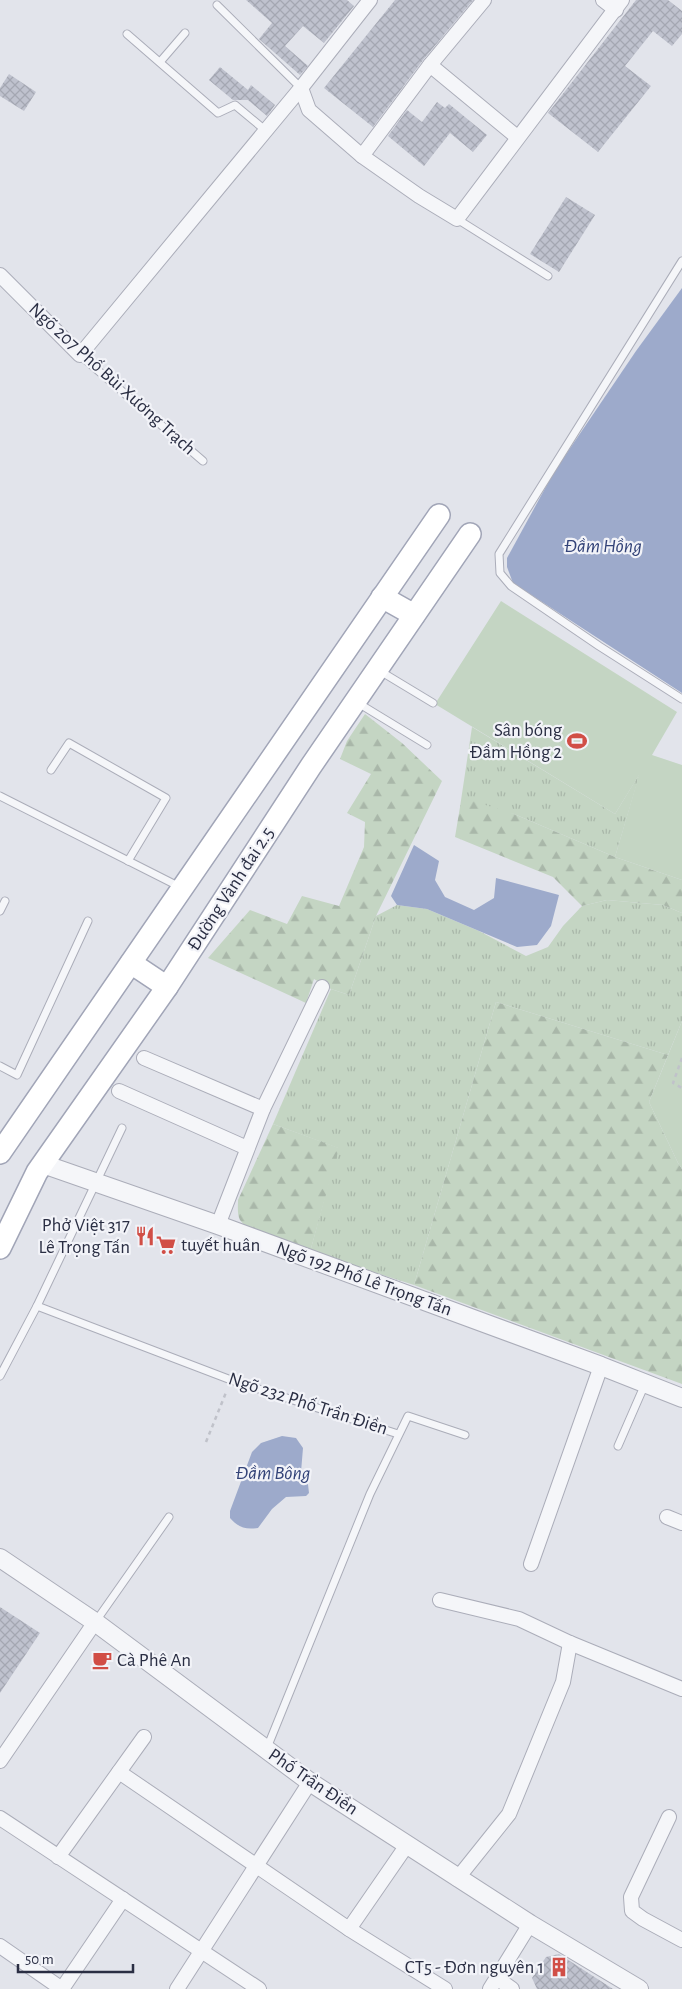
<svg xmlns="http://www.w3.org/2000/svg" width="682" height="1989" font-family="'Alegreya Sans',sans-serif">
<style>
.grass{fill:url(#grass-tufts)}
.forest{fill:url(#forest-firs)}
.green{fill:#c4d5c3}
.water{fill:#9daacb}
.building{fill:url(#building-cross-hatch)}
.lines{fill:none;stroke-linecap:round;stroke-linejoin:round}
.service-casing{stroke:#abadb9;stroke-width:9}
.minor-casing{stroke:#abadb9;stroke-width:16}
.tertiary-casing{stroke:#abadb9;stroke-width:20}
.primary-casing{stroke:#a1a5b7;stroke-width:24}
.path{stroke:#c0c2ca;stroke-width:2.5;stroke-dasharray:4 4;stroke-linecap:butt}
.service{stroke:#f5f6f9;stroke-width:7}
.minor{stroke:#f5f6f9;stroke-width:14}
.tertiary{stroke:#f5f6f9;stroke-width:18}
.primary{stroke:#fff;stroke-width:21}
.labels{text-anchor:middle;dominant-baseline:central;stroke-width:4.5;stroke-linejoin:round;paint-order:stroke}
.street-label{font-size:19px;fill:#2a2e43;stroke:#f2f3f8}
.poi-label{font-size:19px;fill:#2a2e43;stroke:#f2f3f8;text-anchor:end}
.water-label{font-size:20px;font-style:italic;fill:#334378;stroke:#f2f3f8}
</style>
<defs>
<pattern id="grass-tufts" width="24" height="20" patternUnits="userSpaceOnUse" patternTransform="scale(1.25)"><rect width="24" height="20" fill="#c4d5c3"/><path d="M3 7l-1-3M5 7V3M7 7l1-3M15 17l-1-3M17 17v-4M19 17l1-3" fill="none" stroke="#a9b7a9"/></pattern>
<pattern id="forest-firs" width="22" height="20" patternUnits="userSpaceOnUse" patternTransform="scale(1.25)"><rect width="22" height="20" fill="#c4d5c3"/><path d="M5 1l3.5 6h-7zM16 11l3.5 6h-7z" fill="#a9b7a9"/></pattern>
<pattern id="building-cross-hatch" width="8" height="8" patternUnits="userSpaceOnUse" patternTransform="scale(1.25)"><rect width="8" height="8" fill="#bfc2ce"/><path d="M0 0l8 8M0 8l8-8" fill="none" stroke="#a4a7b2"/></pattern>
</defs>
<rect width="100%" height="100%" fill="#e2e4eb"/>
<g class="grass">
<path d="M472 727 615 814 640 773 615 857 514 814 460 807Z"/>
<path d="M607 900 663 905 682 913V1021L668 1055 496 1002 414 1285 310 1252 338 1148 273 1124 331 989 349 995 376 916 397 905 427 909 479 931 526 956 548 947 563 926 582 906Z"/>
</g>
<g class="forest">
<path d="M365 714 402 743 442 781 376 916 349 995 331 989 314 979 306 1003 208 958 250 910 287 924 302 896 339 906 364 847 365 822 347 813 371 774 340 759 347 741Z"/>
<path d="M473 801 514 814 615 857 682 880V913L663 905 607 900 582 906 553 877 455 837 460 807Z"/>
<path d="M496 1002 668 1055 649 1102 678 1163 682 1169V1384L414 1285Z"/>
<path d="M273 1124 339 1148 310 1252C291 1245 252 1237 240 1220 237 1214 238 1206 238 1200Z"/>
</g>
<g class="green">
<path d="M501 601 677 712 652 755 682 765V880L615 857 639 775 615 814 435 704Z"/>
<path d="M682 1021V1169L678 1163 649 1102Z"/>
</g>
<g class="water">
<path d="M682 288V693L513 583 507 567V558L554 472 636 351Z"/>
<path d="M414 845 439 861 435 880 445 897 474 910 494 898 496 878 559 895 551 926 537 945 517 947 427 909 397 905 391 896Z"/>
<path d="M282 1436 296 1438 303 1448 301 1472 307 1476 309 1493 306 1496 286 1497 272 1509 258 1528C245 1530 238 1527 230 1518V1511L252 1452 261 1443Z"/>
</g>
<g class="building">
<path d="M246 0H347L354 6 324 43 303 26 285 46 308 66 300 75 259 39 272 23Z"/>
<path d="M395 0H473L423 60 373 127 324 88Z"/>
<path d="M636 0H668L682 11V34L672 46 653 31 625 66 651 86 598 152 548 113Z"/>
<path d="M220 67 248 90 251 85 275 105 267 116 248 100H233L209 80Z"/>
<path d="M9 74 36 92 24 111 0 96V88Z"/>
<path d="M437 102 445 108 449 104 487 135 473 152 450 133 424 166 388 136 407 110 422 122Z"/>
<path d="M566 197 595 215 559 272 530 254Z"/>
<path d="M0 1607 40 1633 0 1693Z"/>
<path d="M559 1954 613 1989H537L532 1978 546 1957Z"/>
</g>
<g class="lines">
<defs>
<g id="service">
<path d="M217 5 301 88"/>
<path d="M127 34 218 113 235 105 265 130"/>
<path d="M160 62 185 33"/>
<path d="M457 219 548 276"/>
<path d="M682 261 499 554 500 573 511 586 599 646 682 699"/>
<path d="M80 355 203 461"/>
<path d="M380 671 433 703"/>
<path d="M358 703 427 745"/>
<path d="M51 770 69 743 166 798 128 861"/>
<path d="M0 796 180 887"/>
<path d="M0 911 5 901"/>
<path d="M0 1066 17 1075 88 921"/>
<path d="M37 1306 231 1380 398 1434"/>
<path d="M0 1376 37 1306 122 1128"/>
<path d="M618 1446 645 1384"/>
<path d="M96 1621 169 1517"/>
<path d="M267 1748 370 1494 408 1416 465 1435"/>
</g>
<g id="minor">
<path d="M603 0 616 10"/>
<path d="M430 65 517 137"/>
<path d="M301 88 309 110 362 156 419 196 457 219 622 0"/>
<path d="M362 156 430 65 484 0"/>
<path d="M0 275 80 355 301 88 370 0"/>
<path d="M144 1058 263 1109"/>
<path d="M119 1091 247 1148"/>
<path d="M218 1225 263 1109 322 987"/>
<path d="M667 1517 682 1523"/>
<path d="M531 1564 601 1366"/>
<path d="M440 1600 519 1619 570 1643 682 1689"/>
<path d="M0 1761 95 1622"/>
<path d="M119 1772 349 1929 407 1845"/>
<path d="M669 1817 631 1897 632 1911 643 1919 682 1940"/>
<path d="M0 1818 259 1989"/>
<path d="M58 1857 144 1737"/>
<path d="M457 1879 509 1814 563 1682 570 1643"/>
<path d="M349 1929 445 1989"/>
<path d="M0 1946 62 1989"/>
<path d="M497 1978 512 1989"/>
<path d="M62 1989 123 1899"/>
<path d="M177 1989 310 1782"/>
<path d="M490 1989 530 1924"/>
</g>
<g id="tertiary">
<path d="M43 1164 218 1225 601 1366 682 1398"/>
<path d="M0 1558 95 1622 310 1782 530 1924 639 1989"/>
</g>
<g id="primary">
<path d="M382 597 414 615"/>
<path d="M131 963 167 987"/>
<path d="M0 1153 439 515"/>
<path d="M0 1248 37 1172 167 987 311 766 470 534"/>
</g>
</defs>
<use href="#service" class="service-casing"/>
<use href="#minor" class="minor-casing"/>
<use href="#tertiary" class="tertiary-casing"/>
<use href="#primary" class="primary-casing"/>
<g class="path">
<path d="M682 1058 673 1083 682 1088"/>
<path d="M206 1442 227 1390"/>
</g>
<use href="#service" class="service"/>
<use href="#minor" class="minor"/>
<use href="#tertiary" class="tertiary"/>
<use href="#primary" class="primary"/>
</g>
<defs>
<symbol id="stadium-bare" viewBox="-9 -9 18 18"><path d="M0-5a6.5 5 0 1 0 0 10a6.5 5 0 1 0 0-10ZM-3.5-1.8h7v3.6h-7Z" fill="#d14e46" stroke="#f2f3f8" stroke-width="2.5" paint-order="stroke"/></symbol>
<symbol id="restaurant-bare" viewBox="-9 -9 18 18"><path d="M-5-6h1v4h1v-4h1v4h1v-4h1v5L-1.5 .5V6h-2V.5L-5-1ZM5-6V6H3V1.5H1.5Q1.5-4 5-6Z" fill="#d14e46" stroke="#f2f3f8" stroke-width="2.5" paint-order="stroke"/></symbol>
<symbol id="supermarket-bare" viewBox="-9 -9 18 18"><path d="M-6-5.5h2.5l.6 2H6L4.5 2H-2.5L-4.4-4H-6ZM-1.5 3.2a1.3 1.3 0 1 0 .1 0ZM3 3.2a1.3 1.3 0 1 0 .1 0Z" fill="#d14e46" stroke="#f2f3f8" stroke-width="2.5" paint-order="stroke"/></symbol>
<symbol id="cafe-bare" viewBox="-9 -9 18 18"><path d="M-5.5-4.5H6V0H3Q3 3.5 0 3.5H-2.5Q-5.5 3.5-5.5 0ZM3-3.2v2h1.7v-2ZM-6 4.5H4V6H-6Z" fill="#d14e46" stroke="#f2f3f8" stroke-width="2.5" paint-order="stroke"/></symbol>
<symbol id="building-bare" viewBox="-9 -9 18 18"><path d="M-4-6H4V6H1V3H-1V6H-4ZM-2.5-4.3h1.7v1.8h-1.7ZM.8-4.3h1.7v1.8H.8ZM-2.5-1h1.7V.8h-1.7ZM.8-1h1.7V.8H.8Z" fill="#d14e46" stroke="#f2f3f8" stroke-width="2.5" paint-order="stroke"/></symbol>
</defs>
<g fill-rule="evenodd">
<use href="#stadium-bare" x="563" y="727" width="28" height="28"/>
<use href="#restaurant-bare" x="131" y="1222" width="28" height="28"/>
<use href="#supermarket-bare" x="152" y="1231" width="28" height="28"/>
<use href="#cafe-bare" x="88" y="1646" width="28" height="28"/>
<use href="#building-bare" x="545" y="1953" width="28" height="28"/>
</g>
<g class="labels">
<g class="street-label">
<text transform="translate(112 379) rotate(42)">Ngõ 207 Phố Bùi Xương Trạch</text>
<text transform="translate(231 889) rotate(-57)">Đường Vành đai 2.5</text>
<text transform="translate(364 1279) rotate(20)">Ngõ 192 Phố Lê Trọng Tấn</text>
<text transform="translate(308 1404) rotate(18)">Ngõ 232 Phố Trần Điền</text>
<text transform="translate(313 1782) rotate(34)">Phố Trần Điền</text>
</g>
<g class="poi-label">
<text x="562" y="730">Sân bóng<tspan x="562" dy="22">Đầm Hồng 2</tspan></text>
<text x="130" y="1225">Phở Việt 317<tspan x="130" dy="22">Lê Trọng Tấn</tspan></text>
<text x="181" y="1245" text-anchor="start">tuyết huân</text>
<text x="117" y="1660" text-anchor="start">Cà Phê An</text>
<text x="544" y="1967">CT5 - Đơn nguyên 1</text>
</g>
<g class="water-label">
<text x="603" y="546">Đầm Hồng</text>
<text x="273" y="1473">Đầm Bông</text>
</g>
</g>
<path d="M18 1964v8h115v-8" fill="none" stroke="#2a2e43" stroke-width="2.5"/>
<text x="25" y="1964" font-size="15" fill="#2a2e43" stroke="#f2f3f8" stroke-width="4" paint-order="stroke">50 m</text>
</svg>
